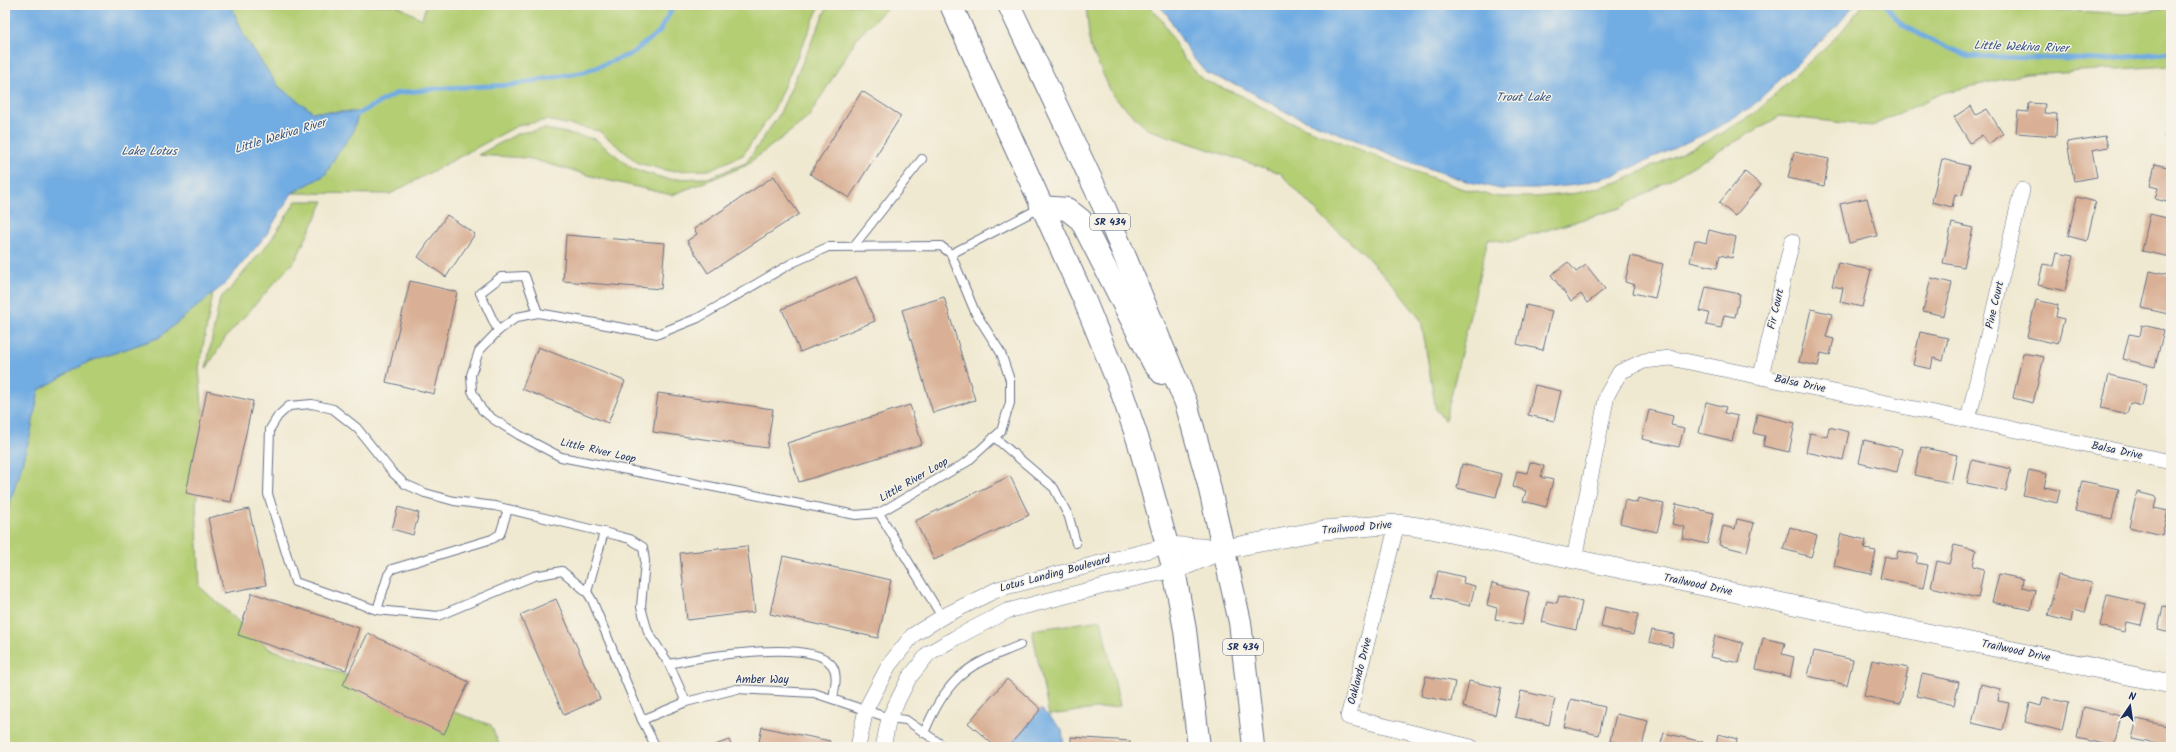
<svg xmlns="http://www.w3.org/2000/svg" width="2176" height="752" font-family="Kalam,sans-serif">
<style>
.green{fill:#b4ce73;stroke:#687e68}
.water{fill:#71ace2;stroke:#466ea0}
.lines{fill:none;stroke-linecap:round;stroke-linejoin:round}
.stream{stroke:#71ace2;stroke-width:5}
.building{fill:#d9b095}
.service-casing{stroke:#667086;stroke-width:10}
.minor-casing{stroke:#667086;stroke-width:16}
.tertiary-casing{stroke:#667086;stroke-width:20}
.primary-casing{stroke:#667086;stroke-width:24}
.service{stroke:#fff;stroke-width:8}
.minor{stroke:#fff;stroke-width:15}
.tertiary{stroke:#fff;stroke-width:19}
.primary{stroke:#fff;stroke-width:22}
.labels{text-anchor:middle;dominant-baseline:central;stroke-width:3;stroke-linejoin:round;paint-order:stroke}
.shield{fill:#f7f3e8;stroke:#5d6a87;stroke-width:1}
.shield-label{font-size:10px;font-weight:bold;fill:#1b2f5e}
.street-label{font-size:11px;fill:#1b2f5e;stroke:#f7f3e8}
.water-label{font-size:12px;font-style:italic;fill:#355486;stroke:#f7f3e8}
</style>
<rect width="100%" height="100%" fill="#f7f3e8"/>
<filter id="ink" filterUnits="userSpaceOnUse"><feTurbulence type="fractalNoise" baseFrequency=".025" numOctaves="2"/><feDisplacementMap in="SourceGraphic" scale="8" xChannelSelector="R" yChannelSelector="G"/><feConvolveMatrix kernelMatrix="1 2 1 2 8 2 1 2 1" color-interpolation-filters="sRGB"/></filter>
<filter id="wash" filterUnits="userSpaceOnUse"><feTurbulence type="fractalNoise" baseFrequency=".012" numOctaves="4" result="noise"/><feDisplacementMap in="SourceGraphic" scale="16" xChannelSelector="R" yChannelSelector="G"/><feGaussianBlur stdDeviation="0.9" result="paint"/><feColorMatrix in="noise" values="0 0 0 0 0 0 0 0 0 0 0 0 0 0 0 0 0 1.4 0 .05"/><feComposite in="paint" operator="in"/></filter>
<g filter="url(#wash)">
<rect width="100%" height="100%" fill="#f0e9d1"/>
<g class="green">
<path d="M231 5H396L422 19 426 5H820L773 111 743 155 709 170 669 171 638 163 599 131 547 120 517 126 390 194 292 193 325 175 338 152 352 134 359 112H313L279 87 245 38Z"/>
<path d="M828 5H890L857 38 808 118 745 166 672 195 606 180 527 158 478 155 519 133 546 129 595 139 633 169 667 179 708 178 746 163 779 115Z"/>
<path d="M1086 5H1147L1162 20 1184 59 1203 80 1240 95 1285 120 1411 170 1463 189 1499 197H1535L1578 193 1621 181 1713 138 1754 114 1840 33 1863 5H1999L2007 7 2127 14 2171 7V66L2026 74 1942 93 1872 126 1780 116 1620 208 1508 242 1488 239 1445 421 1436 410 1421 320 1393 285 1364 254 1326 221 1280 173 1147 129 1113 96 1090 46Z"/>
<path d="M296 201H324L296 259 226 337 206 369 220 298 230 289 271 240Z"/>
<path d="M213 293 199 368 204 430 196 505 200 587 268 648 491 725 500 747H5V520L30 436 39 390 88 362 158 338Z"/>
<path d="M1101 620 1120 706 1049 715 1032 630Z"/>
</g>
<g class="water">
<path d="M5 5H231L245 38 279 87 313 112H359L352 134 338 152 325 175 292 193 266 235 225 284 158 338 88 362 39 390 30 436 5 520Z"/>
<path d="M1158 5H1854L1836 27 1751 107 1711 131 1618 174 1576 185 1535 189H1500L1466 181 1413 163 1288 113 1242 87 1206 73 1190 54 1167 14Z"/>
<path d="M1041 709 1062 729 1064 747H1008Z"/>
</g>
<g class="lines">
<g class="stream">
<path d="M1885 5 1901 24 1934 42 1969 56 2101 60 2171 52"/>
<path d="M354 116 397 93 443 88 511 85 584 72 631 54 659 32 674 5"/>
</g>
</g>
<g id="blocks">
<g class="building">
<path d="M862 91 901 116 849 198 810 174Z"/>
<path d="M2029 103 2045 104 2044 113 2057 114 2056 136 2016 133 2018 111 2028 112Z"/>
<path d="M1971 106 1976 115 1987 109 2003 134 1988 144 1982 135 1970 143 1954 117Z"/>
<path d="M2171 126V141L2165 138Z"/>
<path d="M2105 136 2108 147 2092 150 2097 177 2074 181 2067 142Z"/>
<path d="M1794 152 1829 159 1824 186 1788 178Z"/>
<path d="M1942 159 1969 166 1962 196 1955 194 1952 207 1932 202Z"/>
<path d="M2155 164 2171 168V203L2155 199 2158 188 2150 186Z"/>
<path d="M1745 172 1761 185 1735 216 1719 203Z"/>
<path d="M774 176 799 214 708 273 687 241 697 234 694 229Z"/>
<path d="M2077 197 2096 202 2087 241 2068 236Z"/>
<path d="M1867 198 1877 236 1849 243 1840 204Z"/>
<path d="M2150 214 2171 219V257L2142 251Z"/>
<path d="M447 215 475 234 446 277 418 257Z"/>
<path d="M1952 223 1973 228 1964 267 1943 263Z"/>
<path d="M1709 230 1736 237 1732 258 1720 255 1717 268 1690 262 1695 240 1706 243Z"/>
<path d="M566 235 665 243 661 289 563 281Z"/>
<path d="M2057 253 2073 256 2065 291 2038 285 2043 264 2054 266Z"/>
<path d="M1631 256 1663 264 1655 298 1633 293 1635 285 1625 282Z"/>
<path d="M1568 262 1576 272 1586 265 1605 289 1587 303 1581 294 1571 301 1551 275Z"/>
<path d="M1838 263 1871 270 1862 307 1840 302 1843 288 1832 286Z"/>
<path d="M2150 271 2171 276V302L2168 314 2142 308Z"/>
<path d="M856 277 875 321 800 352 782 309Z"/>
<path d="M1931 278 1952 283 1944 316 1923 311Z"/>
<path d="M410 281 457 292 434 394 386 382Z"/>
<path d="M1706 287 1740 294 1735 317 1724 315 1721 328 1706 325 1709 313 1700 311Z"/>
<path d="M944 297 975 400 933 413 902 310Z"/>
<path d="M2036 300 2058 305 2056 317 2064 319 2058 344 2027 337Z"/>
<path d="M1526 305 1552 311 1543 350 1517 344Z"/>
<path d="M1811 309 1832 314 1826 337 1834 339 1830 355 1821 353 1818 366 1799 362Z"/>
<path d="M2142 325 2164 330 2155 367 2123 359 2129 334 2140 336Z"/>
<path d="M1920 332 1948 338 1943 361 1933 358 1931 369 1913 365Z"/>
<path d="M538 347 625 381 608 423 522 389Z"/>
<path d="M2023 353 2044 357 2033 403 2013 398Z"/>
<path d="M2109 375 2147 384 2142 406 2130 403 2127 414 2101 408Z"/>
<path d="M1535 385 1561 391 1554 421 1528 415Z"/>
<path d="M207 391 253 401 231 502 186 493Z"/>
<path d="M658 393 773 409 767 448 653 432Z"/>
<path d="M1706 402 1726 407 1724 413 1738 416 1732 441 1699 433Z"/>
<path d="M910 405 922 444 799 482 787 443Z"/>
<path d="M1649 410 1673 416 1671 425 1684 428 1679 447 1642 439Z"/>
<path d="M1757 414 1795 423 1789 452 1763 446 1765 436 1753 433Z"/>
<path d="M1829 427 1849 432 1843 460 1806 452 1810 433 1827 437Z"/>
<path d="M1864 440 1902 449 1897 472 1859 463Z"/>
<path d="M1921 447 1957 455 1951 483 1915 475Z"/>
<path d="M1972 460 2011 469 2006 491 1967 483Z"/>
<path d="M1530 462 1544 466 1541 477 1553 480 1546 507 1523 501 1526 491 1513 487 1517 471 1527 473Z"/>
<path d="M1462 464 1502 474 1496 497 1457 488Z"/>
<path d="M2029 470 2047 474 2044 487 2060 490 2057 503 2023 495Z"/>
<path d="M1010 476 1029 515 934 560 915 521Z"/>
<path d="M2082 481 2119 489 2112 519 2075 511Z"/>
<path d="M2137 492 2157 497 2154 508 2168 511 2162 535 2129 527Z"/>
<path d="M1638 498 1664 504 1657 532 1620 523 1625 500 1637 503Z"/>
<path d="M1676 504 1714 513 1707 544 1682 538 1685 527 1672 524Z"/>
<path d="M398 507 419 513 413 535 392 529Z"/>
<path d="M249 509 266 585 224 593 208 518Z"/>
<path d="M1737 519 1754 523 1747 552 1719 545 1723 526 1735 529Z"/>
<path d="M1790 527 1817 536 1811 557 1783 549Z"/>
<path d="M1841 534 1866 540 1864 549 1876 551 1871 574 1834 566Z"/>
<path d="M1954 545 1976 550 1973 566 1984 569 1978 598 1931 587 1937 561 1949 564Z"/>
<path d="M747 546 755 612 687 620 680 553Z"/>
<path d="M1898 551 1918 555 1916 563 1928 565 1923 588 1880 578 1885 556 1896 559Z"/>
<path d="M783 556 891 580 878 638 770 614Z"/>
<path d="M1438 571 1464 577 1463 583 1475 586 1470 606 1432 597Z"/>
<path d="M1999 574 2023 579 2022 587 2035 590 2031 610 1992 602Z"/>
<path d="M2058 575 2092 583 2085 613 2073 610 2071 622 2048 616Z"/>
<path d="M1492 583 1529 592 1522 625 1495 619 1497 608 1487 605Z"/>
<path d="M252 593 359 628 346 670 238 635Z"/>
<path d="M2107 595 2146 604 2141 625 2126 622 2124 632 2100 626Z"/>
<path d="M1559 596 1582 602 1576 630 1542 622 1547 601 1557 603Z"/>
<path d="M556 599 600 699 564 715 520 615Z"/>
<path d="M2163 606 2171 608V633L2158 630Z"/>
<path d="M1605 607 1638 614 1633 635 1601 627Z"/>
<path d="M1652 630 1674 634 1672 647 1649 642Z"/>
<path d="M368 633 469 682 444 734 343 685Z"/>
<path d="M1715 636 1743 643 1739 663 1710 657Z"/>
<path d="M1763 638 1785 643 1782 654 1794 657 1790 677 1756 669Z"/>
<path d="M1814 651 1853 660 1847 685 1808 676Z"/>
<path d="M1872 660 1908 668 1900 704 1864 696Z"/>
<path d="M1922 674 1959 682 1954 705 1917 696Z"/>
<path d="M1426 676 1455 682 1451 702 1421 696Z"/>
<path d="M1007 679 1041 709 1008 747H996L968 723Z"/>
<path d="M1469 681 1501 688 1495 715 1463 707Z"/>
<path d="M1981 684 2000 689 1998 701 2009 703 2003 730 1972 723Z"/>
<path d="M1521 691 1555 699 1549 725 1515 717Z"/>
<path d="M2043 697 2068 703 2062 731 2025 722 2030 703 2041 706Z"/>
<path d="M1571 699 1605 707 1599 735 1564 727Z"/>
<path d="M2084 707 2121 716 2114 746 2077 738Z"/>
<path d="M1616 714 1648 721 1642 747 1610 741Z"/>
<path d="M2137 719 2171 727V747L2132 739Z"/>
<path d="M762 727 830 741 828 747H758Z"/>
<path d="M1664 733 1703 742 1702 747H1660Z"/>
<path d="M1718 734 1737 739 1736 747H1716Z"/>
<path d="M1071 737 1130 741 1129 747H1071Z"/>
<path d="M729 740 732 747H710Z"/>
</g>
</g>
</g>
<g filter="url(#ink)">
<use href="#blocks" fill-opacity="0" stroke="#667086" stroke-width="1"/>
<g class="lines">
<defs>
<g id="service">
<path d="M941 246 951 254 975 312 1001 353 1010 380V403L1001 431 967 462 879 513 856 515 561 457 519 435 493 419 482 410 472 391 471 375 479 351 498 331 517 317 538 313 658 334 698 318 792 263 828 247Z"/>
<path d="M853 247 922 159"/>
<path d="M951 254 1040 208"/>
<path d="M498 331 480 293 501 277 525 276 538 313"/>
<path d="M994 437 1054 488 1069 517 1076 543"/>
<path d="M879 513 942 617"/>
<path d="M587 592 604 532"/>
<path d="M377 610 388 575 392 569 492 539 500 534 508 509"/>
<path d="M669 664C700 657 808 639 830 663 839 671 835 687 833 698"/>
<path d="M642 720 686 702 737 689 814 693 889 718 906 720 945 747"/>
<path d="M924 733C933 711 945 687 965 672 981 659 1002 653 1020 645"/>
<path d="M656 747 642 720 592 600 587 592 562 571 534 576 438 616 377 610 295 582 268 494 270 429 278 416 289 406 312 404 333 409 357 428 392 472 405 484 425 493 454 501 495 506 611 534 630 539 643 547 645 561 641 607 648 632 669 664 686 702"/>
</g>
<g id="minor">
<path d="M1761 376 1792 241"/>
<path d="M1968 420 2022 190"/>
<path d="M1397 524 1348 717 1471 747"/>
<path d="M1574 559 1607 395 1620 372 1644 361 1670 358 2171 462"/>
<path d="M858 747 866 709 889 665 913 635 942 617 998 589 1166 546"/>
<path d="M883 747 889 718 909 678 929 653 955 638 1007 611 1120 582 1174 570"/>
</g>
<g id="tertiary">
<path d="M1166 546 1218 549"/>
<path d="M1174 570 1224 549 1324 530 1397 524 1431 529 2171 684"/>
</g>
<g id="primary">
<path d="M951 5 1084 299 1121 390 1139 443 1174 570 1185 630 1199 747"/>
<path d="M1009 5 1105 209 1186 403 1208 481 1240 622 1254 747"/>
<path d="M1041 207 1067 209 1081 220 1154 364 1162 373"/>
</g>
</defs>
<use href="#service" class="service-casing"/>
<use href="#minor" class="minor-casing"/>
<use href="#tertiary" class="tertiary-casing"/>
<use href="#primary" class="primary-casing"/>
<use href="#service" class="service"/>
<use href="#minor" class="minor"/>
<use href="#tertiary" class="tertiary"/>
<use href="#primary" class="primary"/>
</g>
</g>
<g class="labels">
<g class="shield">
<rect x="1090" y="214" width="40" height="16" rx="3"/>
<rect x="1223" y="639" width="40" height="16" rx="3"/>
</g>
<g class="shield-label">
<text x="1110" y="222">SR 434</text>
<text x="1243" y="647">SR 434</text>
</g>
<g class="street-label">
<text transform="translate(1995 305) rotate(-77)">Pine Court</text>
<text transform="translate(1776 309) rotate(-77)">Fir Court</text>
<text transform="translate(1800 384) rotate(12)">Balsa Drive</text>
<text transform="translate(598 451) rotate(13)">Little River Loop</text>
<text transform="translate(2117 451) rotate(12)">Balsa Drive</text>
<text transform="translate(914 480) rotate(-30)">Little River Loop</text>
<text transform="translate(1357 528) rotate(-5)">Trailwood Drive</text>
<text transform="translate(1055 574) rotate(-15)">Lotus Landing Boulevard</text>
<text transform="translate(1698 585) rotate(12)">Trailwood Drive</text>
<text transform="translate(2016 651) rotate(12)">Trailwood Drive</text>
<text transform="translate(1360 671) rotate(-76)">Oaklando Drive</text>
<text x="762" y="680">Amber Way</text>
</g>
<g class="water-label">
<text transform="translate(2021 47) rotate(2)">Little Wekiva River</text>
<text x="1523" y="97">Trout Lake</text>
<text transform="translate(280 136) rotate(-17)">Little Wekiva River</text>
<text x="149" y="151">Lake Lotus</text>
</g>
</g>
<rect width="2176" height="752" fill="none" stroke="#f7f3e8" stroke-width="20"/>
<g transform="translate(2130 706) rotate(13)" stroke="#f7f3e8" stroke-width="3" paint-order="stroke">
<path d="M0-3L7 15L0 10L-7 15Z" fill="#1b2f5e"/>
<text y="-6" font-size="11" font-weight="bold" text-anchor="middle" fill="#1b2f5e">N</text>
</g>
</svg>
